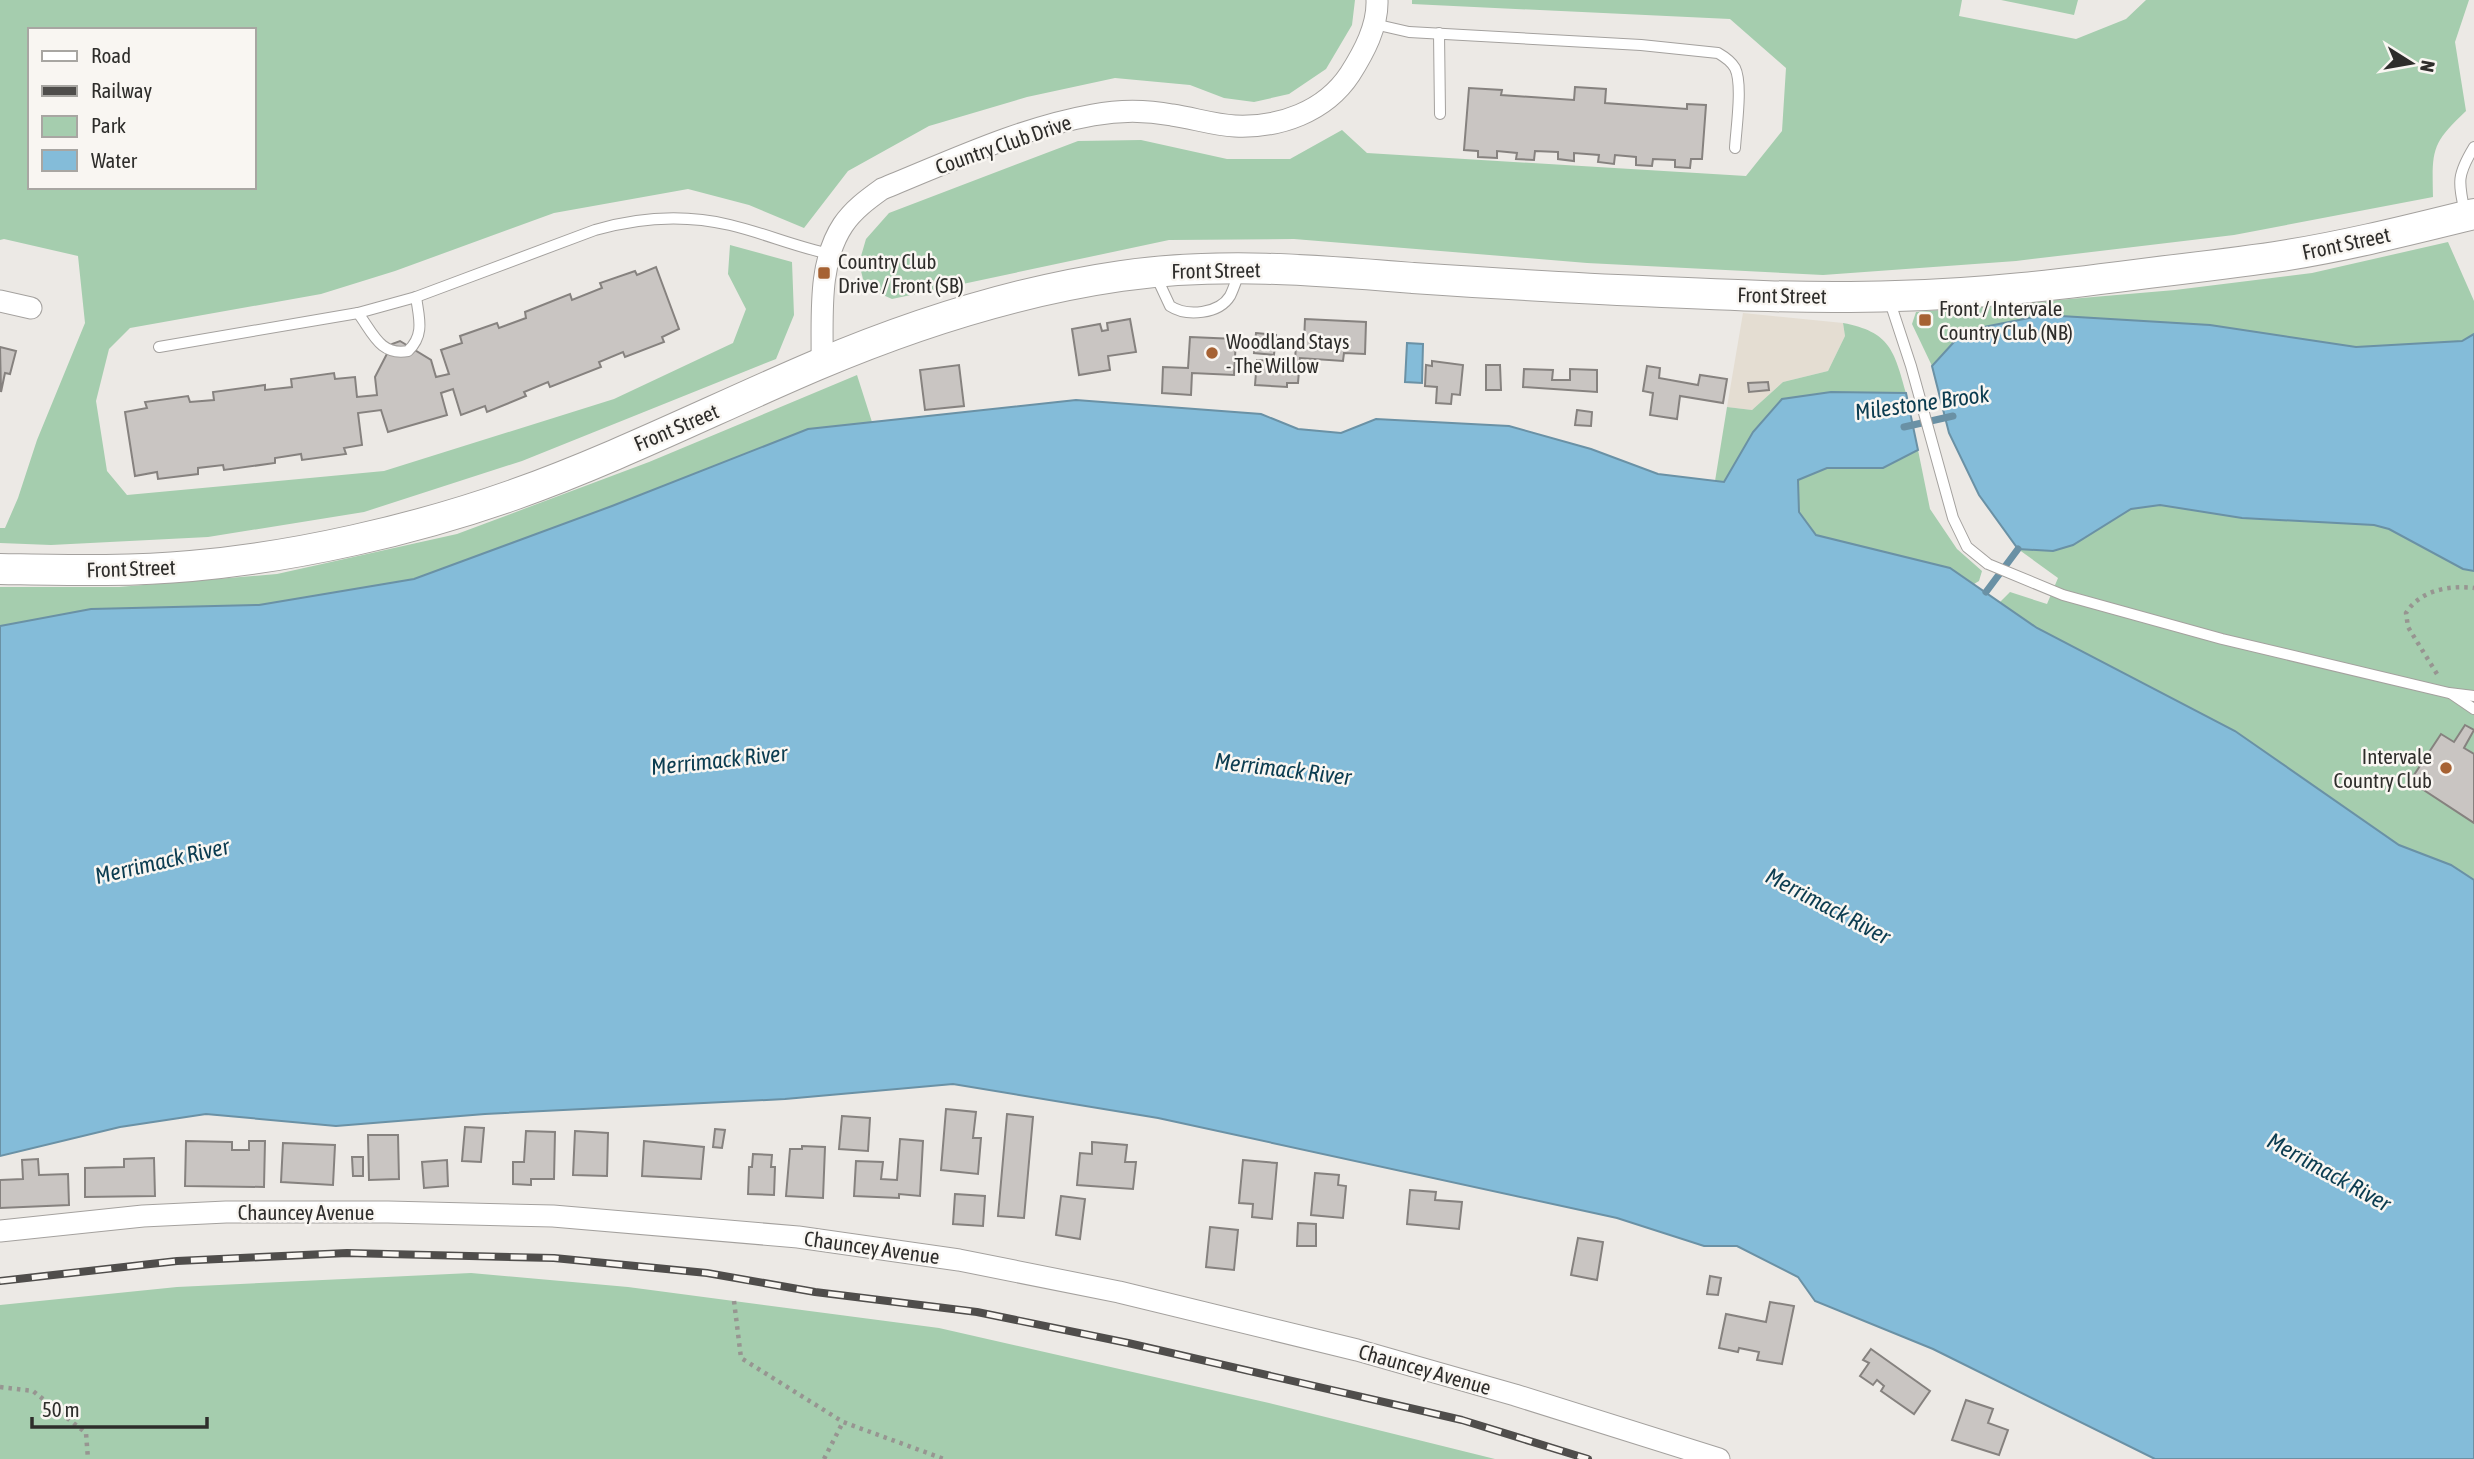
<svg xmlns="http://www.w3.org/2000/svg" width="2474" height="1459" font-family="'Asap Condensed',sans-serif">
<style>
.built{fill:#e4ddd2}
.green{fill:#a5cdae;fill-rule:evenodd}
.water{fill:#84bcd9;stroke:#6a91a5;stroke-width:2}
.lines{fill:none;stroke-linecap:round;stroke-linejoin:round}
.stream{stroke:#6a91a5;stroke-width:7}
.building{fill:#c9c5c2;stroke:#86827f;stroke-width:2}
.lane-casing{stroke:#a4a19e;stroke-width:12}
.street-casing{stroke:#a4a19e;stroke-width:23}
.secondary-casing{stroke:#a4a19e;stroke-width:32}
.path{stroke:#979591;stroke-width:4.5;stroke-dasharray:3.5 5;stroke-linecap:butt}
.lane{stroke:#fff;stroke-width:10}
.street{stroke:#fff;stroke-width:21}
.secondary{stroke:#fff;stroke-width:30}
.rail-casing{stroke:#4f4d4b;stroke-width:8}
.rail{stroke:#f9f6f2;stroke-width:5;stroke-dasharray:16;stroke-linecap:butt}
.poi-dot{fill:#a66233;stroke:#f9f6f2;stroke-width:2.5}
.labels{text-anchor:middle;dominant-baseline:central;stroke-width:5;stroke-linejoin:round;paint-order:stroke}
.street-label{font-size:21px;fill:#2e2d2b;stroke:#f9f6f2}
.poi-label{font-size:21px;fill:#2e2d2b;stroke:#f9f6f2;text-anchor:start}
.water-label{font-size:23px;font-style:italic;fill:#0b3c50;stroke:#f9f6f2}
</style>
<rect width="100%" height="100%" fill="#ece9e5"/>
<path class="built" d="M1743 313 1843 323 1845 336 1828 371 1783 382 1752 410 1727 407Z"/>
<g class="green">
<path d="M0 0H1355L1352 25 1326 69 1289 94 1254 102 1224 98 1190 85 1115 78 1027 97 929 126 848 171 804 228 749 205 688 189 554 213 395 271 321 294 130 328 109 349 96 401 107 471 127 495 384 471 614 399 733 343 746 309 728 274 730 245 792 262 794 315 776 359 522 461 364 512 208 537 51 545 0 543V528H5L18 498 37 440 85 323 78 256 4 239 0 240ZM30 30H254V187H30Z"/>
<path d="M1412 0H1962L1959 16 2076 39 2126 19 2146 0H2469L2455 42 2466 111C2431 144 2432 150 2433 197L2234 235 2016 261 1823 275 1587 263 1294 239 1169 240 892 299 865 287 859 263 866 239 889 213 1078 141 1141 140 1227 159H1290L1342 130 1367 153 1746 176 1782 131 1786 68 1730 19 1412 4Z"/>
<path d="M2001 0H2078L2074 15Z"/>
<path d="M2448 242 2474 301V334L2463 341 2356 347 2210 325 1964 331 1932 366 1912 324 1916 312 2175 290 2312 273Z"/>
<path d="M1843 323C1890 332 1894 350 1906 393L1831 392 1782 399 1753 432 1724 482 1715 481 1727 407 1752 410 1783 382 1828 371 1845 336Z"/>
<path d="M857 375 872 422 808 429 612 506 414 579 259 605 91 609 0 626V587H119L277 574 457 534 649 462Z"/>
<path d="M1918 450 1930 509 1957 549 1982 571 1979 581 1974 584 1950 568 1816 535 1799 512 1798 480 1826 468H1883Z"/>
<path d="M2160 505 2242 518 2374 525 2389 529 2463 569 2474 571V880L2451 865 2399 845 2235 731 2037 628 2000 602 2010 592 2047 604 2058 578 2018 549 2053 551 2073 545 2131 509Z"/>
<path d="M471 1273 628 1287 939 1328 1269 1403 1495 1459H0V1305L177 1287Z"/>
</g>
<g class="water">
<path d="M2044 315 2210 325 2356 347 2462 341 2474 334V571L2463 569 2389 529 2374 525 2242 518 2160 505 2131 509 2073 545 2053 551 2018 549 1979 495 1949 433 1932 366 1964 331Z"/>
<path d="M1407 343 1423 344 1422 383 1405 382Z"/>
<path d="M1831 392 1906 393 1918 450 1883 468H1827L1798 480 1799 512 1816 535 1950 568 2037 628 2235 731 2399 845 2451 865 2474 880V1459H2155L1933 1349 1815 1301 1798 1277 1737 1246H1704L1617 1218 1158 1118 953 1084 785 1099 485 1114 336 1126 206 1114 120 1127 0 1156V626L91 609 259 605 414 579 612 506 808 429 1076 400 1261 414 1298 429 1341 433 1376 419 1509 426 1591 449 1658 474 1724 482 1753 432 1782 399Z"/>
</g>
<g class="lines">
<g class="stream">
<path d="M1904 427 1953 416"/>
<path d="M1986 592 2018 549"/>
</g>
</g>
<g class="building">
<path d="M1575 87 1606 89 1605 103 1687 109V104L1706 105 1702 159H1691L1690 168 1675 167V160L1653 159 1652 166 1636 165V157L1615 155 1614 164 1598 162 1599 155 1574 153V161L1558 159V152L1535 151 1534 160 1516 159 1517 153 1497 151V158L1478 157V151L1464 150 1469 88 1502 90 1501 95 1574 100Z"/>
<path d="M656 267 679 329 662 337 664 342 625 357 623 352 599 362 601 367 550 387 548 382 524 392 526 396 487 412 485 406 461 415 453 389 441 393 447 415 388 432 381 410 358 413 362 445 344 448 346 454 302 460 301 454 275 458V463L224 470 223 465 198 468V474L158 479 157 472 135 476 125 412 147 408 145 402 188 396 190 402 214 400 213 392 265 385V390L292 387 291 379 334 373 335 379 355 377 357 397 377 395 375 377 392 344 400 341 431 360 436 377 449 374 441 350 462 343 460 336 497 323 499 328 526 318 525 312 570 294 572 300 602 288 600 283 635 271 637 275Z"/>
<path d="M1130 319 1136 352 1108 356 1110 370 1079 375 1072 329 1100 324 1102 331 1108 330 1107 323Z"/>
<path d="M1305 319 1366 322 1365 354 1344 353 1343 361 1300 358 1298 383H1287V387L1255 385 1257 360 1295 362 1296 342H1304Z"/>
<path d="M1256 333 1276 335 1274 355 1254 353Z"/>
<path d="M1190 337 1236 339 1234 375 1192 373 1191 395 1162 393 1163 367 1188 368Z"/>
<path d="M0 347 16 351 10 374 5 373 1 392Z"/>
<path d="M1432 361 1463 365 1460 395 1452 394 1451 404 1436 403 1437 387 1425 386 1426 365 1432 366Z"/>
<path d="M959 365 964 406 925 410 920 370Z"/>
<path d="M1486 365H1500L1501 390H1486Z"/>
<path d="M1647 366 1660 368 1659 378 1698 385 1700 375 1727 379 1723 403 1680 396 1677 419 1650 415 1653 393 1643 391Z"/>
<path d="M1524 369 1553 370 1552 380H1570V369L1597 370V392L1523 387Z"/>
<path d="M1768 382 1769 390 1749 392 1748 383Z"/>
<path d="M1577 410 1592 412 1591 426 1575 425Z"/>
<path d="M2465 725 2474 730 2464 748 2474 754V823L2410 781 2441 734 2454 742Z"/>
<path d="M946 1109 976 1112 973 1138H981L978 1174 941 1170Z"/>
<path d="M1007 1114 1033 1117 1024 1218 998 1216Z"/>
<path d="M842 1116 870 1118 868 1151 839 1149Z"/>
<path d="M465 1127 484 1128 481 1162 462 1161Z"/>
<path d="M715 1129 725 1130 722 1148 713 1147Z"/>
<path d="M526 1131 555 1132 554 1179H531V1185L513 1184V1162H524Z"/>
<path d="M575 1131 608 1133 607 1176 573 1175Z"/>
<path d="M368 1135H398L399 1179 369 1180Z"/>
<path d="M900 1139 923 1141 920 1196 899 1194V1198L854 1196 856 1161 883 1162 881 1179 897 1180Z"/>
<path d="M186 1141 232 1142V1150H249V1141H265L264 1187 185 1186Z"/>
<path d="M644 1141 704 1147 701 1179 642 1176Z"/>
<path d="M1092 1142 1127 1145 1125 1162H1136L1133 1189 1077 1185 1080 1153 1092 1154Z"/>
<path d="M283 1143 335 1145 333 1185 281 1182Z"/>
<path d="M802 1146 825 1147 823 1198 786 1196 790 1149H802Z"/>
<path d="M753 1154 772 1155 771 1167H775L774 1195 748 1194 749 1167H752Z"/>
<path d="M352 1157H363V1176H353Z"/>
<path d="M154 1158 155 1196 85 1197V1168L124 1167V1159Z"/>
<path d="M38 1159 39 1175 68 1174 69 1205 0 1208V1180L23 1179 22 1160Z"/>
<path d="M447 1160 448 1186 424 1188 422 1162Z"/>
<path d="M1243 1160 1277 1163 1272 1219 1252 1217 1253 1204 1239 1203Z"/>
<path d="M1315 1173 1339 1175 1338 1185 1346 1186 1343 1218 1311 1215Z"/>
<path d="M1410 1190 1436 1192 1435 1200 1462 1202 1459 1229 1407 1224Z"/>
<path d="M955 1194 985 1196 983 1226 953 1224Z"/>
<path d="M1061 1196 1085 1199 1080 1239 1056 1235Z"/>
<path d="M1298 1223 1316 1224V1246H1297Z"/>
<path d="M1210 1227 1238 1230 1234 1270 1206 1267Z"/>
<path d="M1578 1238 1603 1242 1597 1280 1571 1275Z"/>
<path d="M1710 1276 1721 1278 1718 1295 1707 1294Z"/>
<path d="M1770 1302 1794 1306 1782 1364 1757 1360 1759 1352 1739 1348 1738 1352 1719 1348 1726 1314 1766 1322Z"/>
<path d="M1871 1349 1930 1391 1914 1414 1881 1391 1884 1386 1877 1380 1873 1385 1860 1376 1869 1363 1863 1360Z"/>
<path d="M1966 1400 1993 1409 1988 1423 2008 1430 1999 1455 1952 1440Z"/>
</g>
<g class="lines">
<defs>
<g id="lane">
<path d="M1374 24 1409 32 1641 45 1718 53C1725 57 1731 61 1735 68 1743 84 1736 129 1735 148"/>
<path d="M1439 33 1440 114"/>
<path d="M2465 213C2458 181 2457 175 2474 147"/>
<path d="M1156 276 1170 306C1187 317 1219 314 1230 296 1234 288 1237 278 1240 270"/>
<path d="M1889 299 1911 366 1953 518 1967 547 1988 564 2063 595 2222 639 2449 693 2474 696"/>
<path d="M358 313C373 333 380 356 408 351 425 335 419 318 416 297"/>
<path d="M159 347 358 313 416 297 595 230C640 217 684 214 730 225 764 233 796 247 830 254"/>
<path d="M2452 694 2474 709"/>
</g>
<g id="street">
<path d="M0 301 31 308"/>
<path d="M822 363C823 319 817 264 843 225 853 210 868 199 882 189 951 161 1020 128 1093 115 1119 110 1146 110 1172 115 1193 118 1214 125 1235 126 1279 128 1325 112 1350 74 1364 52 1378 26 1377 0"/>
<path d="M0 1231 143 1216 226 1212H388L553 1216 798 1237 959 1260 1119 1292 1357 1350 1515 1395 1719 1459"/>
</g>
<path id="secondary" d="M0 569C63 570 128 572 191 566 295 557 414 530 513 495 617 458 716 408 817 365 914 324 1017 291 1121 276 1219 262 1315 270 1413 278 1489 283 1565 288 1642 291 1726 295 1811 299 1896 296 1981 294 2065 284 2149 273 2191 268 2233 263 2275 257 2342 247 2409 230 2474 214"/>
</defs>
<use href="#lane" class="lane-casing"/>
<use href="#street" class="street-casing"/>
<use href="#secondary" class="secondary-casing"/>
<g class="path">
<path d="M2437 674 2408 627 2406 613C2420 590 2450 585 2474 588"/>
<path d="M734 1301 741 1358 843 1422 944 1459"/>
<path d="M0 1387 33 1391 86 1433 88 1459"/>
<path d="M824 1459 843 1422"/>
</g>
<use href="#lane" class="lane"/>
<use href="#street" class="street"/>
<use href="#secondary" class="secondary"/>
<defs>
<path id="rail" d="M0 1281 177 1261 347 1253 554 1258 707 1273 815 1292 977 1312 1128 1343 1462 1420 1588 1459"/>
</defs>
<use href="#rail" class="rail-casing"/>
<use href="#rail" class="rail"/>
</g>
<g class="poi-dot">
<rect x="817" y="266" width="14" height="14" rx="3.5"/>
<rect x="1918" y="313" width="14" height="14" rx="3.5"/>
<circle cx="1212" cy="353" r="7"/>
<circle cx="2446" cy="768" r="7"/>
</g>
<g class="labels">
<g class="street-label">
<text transform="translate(1003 144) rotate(-19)">Country Club Drive</text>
<text transform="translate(2346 243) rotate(-12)">Front Street</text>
<text transform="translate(1216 270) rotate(-1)">Front Street</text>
<text transform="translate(1782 295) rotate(1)">Front Street</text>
<text transform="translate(676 427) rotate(-23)">Front Street</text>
<text transform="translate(131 568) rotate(-2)">Front Street</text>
<text x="306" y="1212">Chauncey Avenue</text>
<text transform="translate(872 1247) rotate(8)">Chauncey Avenue</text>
<text transform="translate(1425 1369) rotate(16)">Chauncey Avenue</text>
</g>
<g class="poi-label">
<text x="838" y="261">Country Club<tspan x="838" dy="24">Drive / Front (SB)</tspan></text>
<text x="1939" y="308">Front / Intervale<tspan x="1939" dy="24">Country Club (NB)</tspan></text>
<text x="1226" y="341">Woodland Stays<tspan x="1226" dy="24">- The Willow</tspan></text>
<text x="2432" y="756" text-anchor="end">Intervale<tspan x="2432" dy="24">Country Club</tspan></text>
</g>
<g class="water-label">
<text transform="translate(1922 403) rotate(-8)">Milestone Brook</text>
<text transform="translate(719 760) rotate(-6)">Merrimack River</text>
<text transform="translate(1283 769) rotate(7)">Merrimack River</text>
<text transform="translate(162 861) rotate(-13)">Merrimack River</text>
<text transform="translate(1828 906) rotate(28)">Merrimack River</text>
<text transform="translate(2329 1172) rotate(29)">Merrimack River</text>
</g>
</g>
<rect x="28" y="28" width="228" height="161" fill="#f9f6f2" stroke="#a8a6a2" stroke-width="2"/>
<rect x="42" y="51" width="35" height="10" fill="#ffffff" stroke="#a8a6a2" stroke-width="2"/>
<text x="91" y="63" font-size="21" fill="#2e2d2b">Road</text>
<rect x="42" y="86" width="35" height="10" fill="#4f4d4b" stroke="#a8a6a2" stroke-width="2"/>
<text x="91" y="98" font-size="21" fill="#2e2d2b">Railway</text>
<rect x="42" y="116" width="35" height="21" fill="#a5cdae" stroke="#a8a6a2" stroke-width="2"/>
<text x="91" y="133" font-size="21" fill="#2e2d2b">Park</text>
<rect x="42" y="150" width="35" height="21" fill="#84bcd9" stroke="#a8a6a2" stroke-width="2"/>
<text x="91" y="168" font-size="21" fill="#2e2d2b">Water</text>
<g transform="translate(2411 63) rotate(101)" stroke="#f9f6f2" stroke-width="5" paint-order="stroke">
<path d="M0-5L12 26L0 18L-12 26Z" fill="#2e2d2b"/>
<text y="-10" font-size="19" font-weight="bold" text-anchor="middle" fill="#2e2d2b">N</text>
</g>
<path d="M32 1417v10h175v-10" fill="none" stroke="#2e2d2b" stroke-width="3.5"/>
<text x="42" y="1417" font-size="21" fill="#2e2d2b" stroke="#f9f6f2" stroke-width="5" paint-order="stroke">50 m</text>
</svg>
